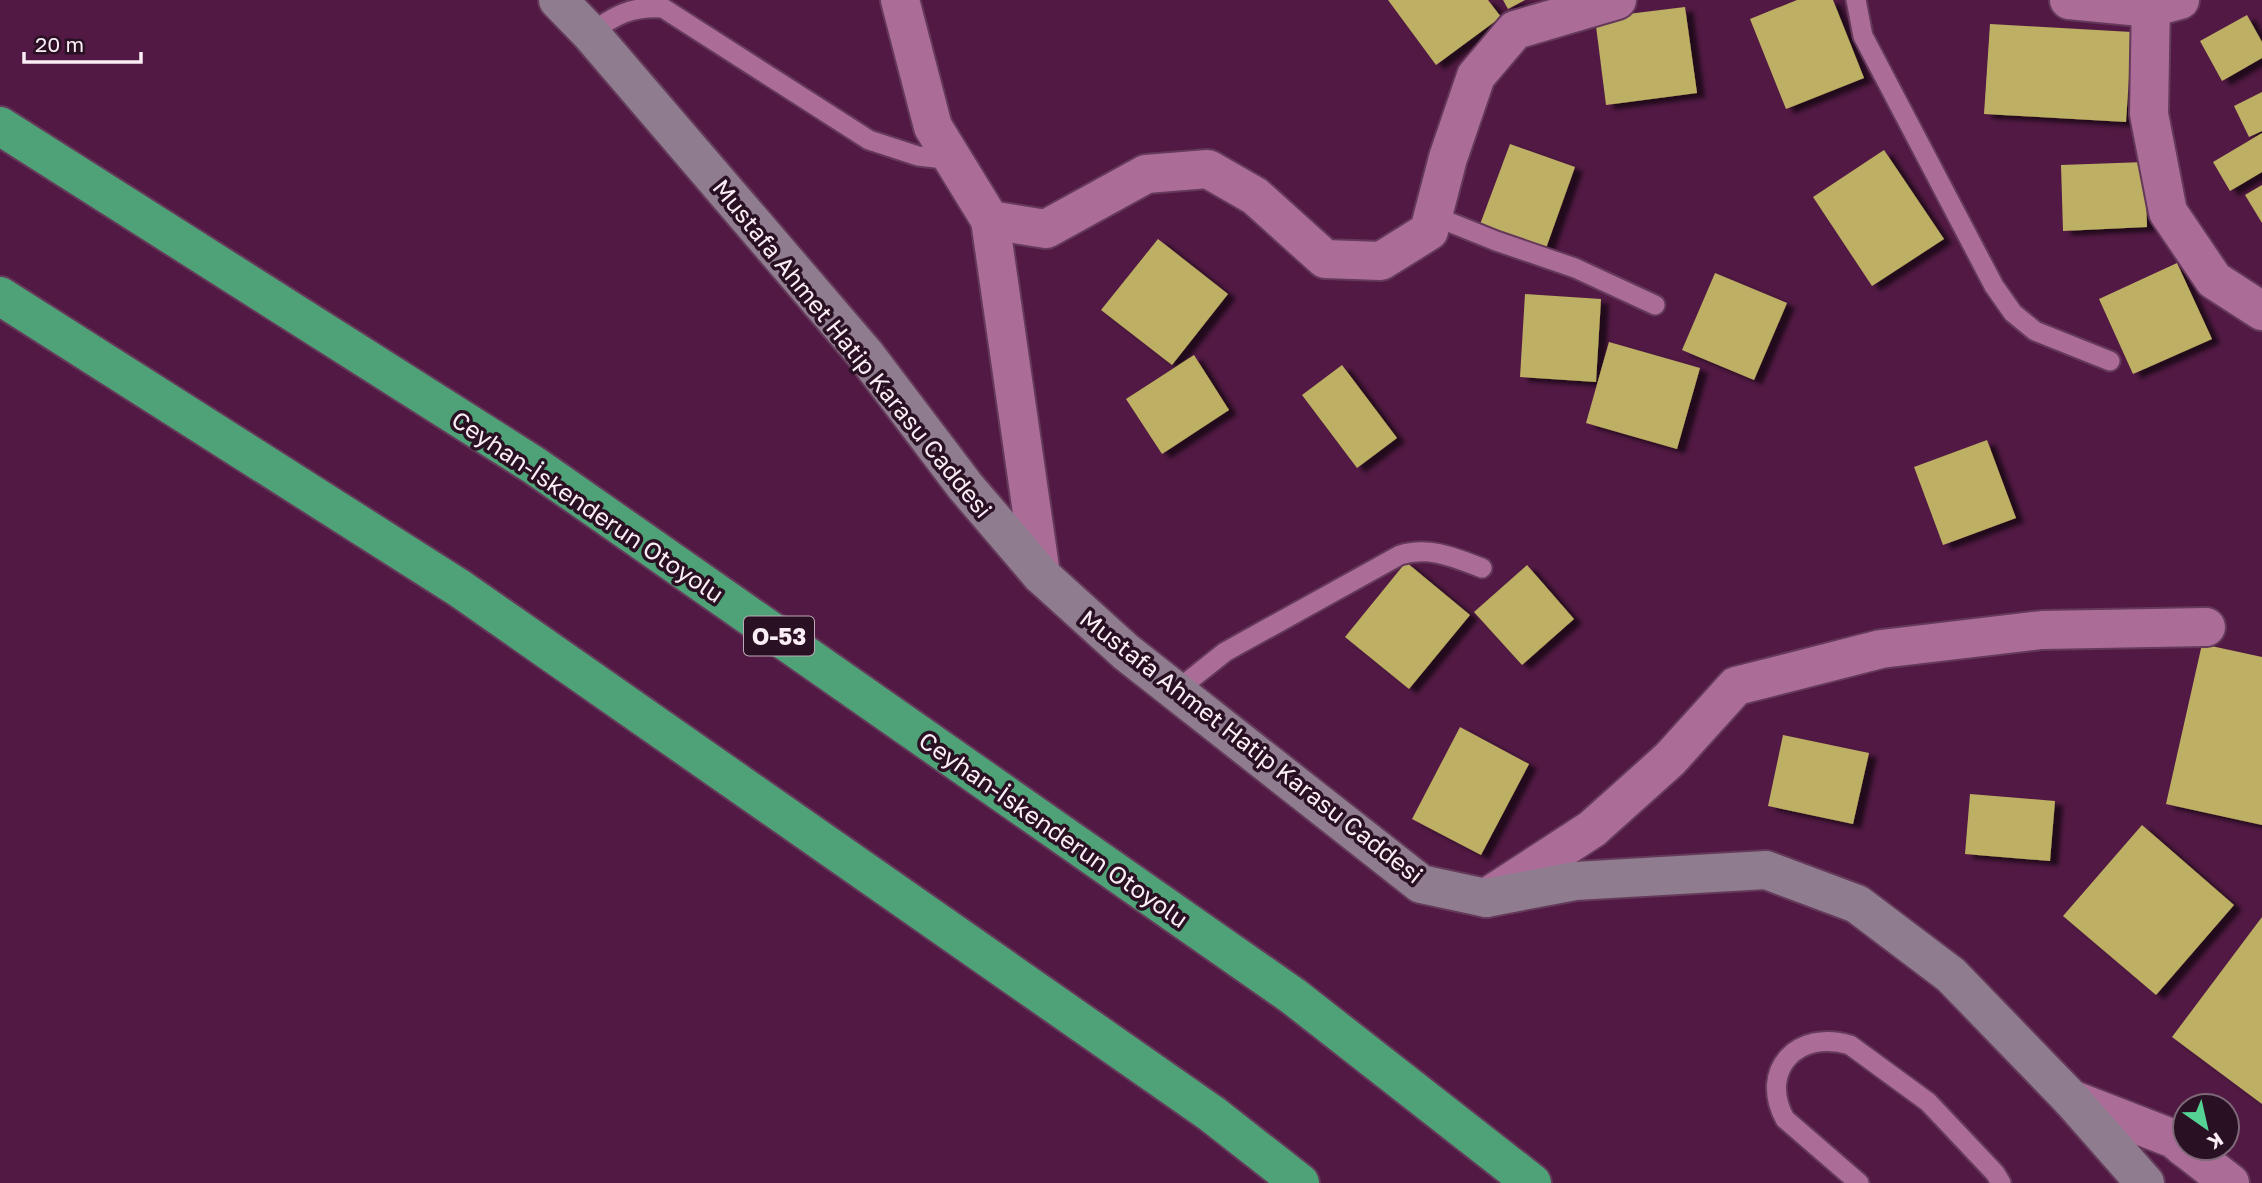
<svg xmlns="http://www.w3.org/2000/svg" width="2262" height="1183" font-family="'Golos Text',sans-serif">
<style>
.building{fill:#bdaf63;filter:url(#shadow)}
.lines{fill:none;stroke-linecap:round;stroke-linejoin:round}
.lane-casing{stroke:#64395a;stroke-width:23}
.street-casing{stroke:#64395a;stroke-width:42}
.secondary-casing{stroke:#64395a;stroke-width:42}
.highway-casing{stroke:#64395a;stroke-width:42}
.lane{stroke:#ab6c98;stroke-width:19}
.street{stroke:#ab6c98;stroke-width:38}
.secondary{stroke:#8f7c8e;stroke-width:38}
.highway{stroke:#4fa277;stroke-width:38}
.labels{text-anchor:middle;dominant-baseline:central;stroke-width:7;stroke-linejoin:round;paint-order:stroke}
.shield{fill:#291022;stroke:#bcabb6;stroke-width:2}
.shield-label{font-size:23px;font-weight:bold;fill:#fbedf6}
.street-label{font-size:24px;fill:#fbedf6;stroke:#291022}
</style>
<defs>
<filter id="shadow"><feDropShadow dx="8" dy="4.5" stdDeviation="2" flood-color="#0009"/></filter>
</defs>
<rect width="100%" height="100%" fill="#511943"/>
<g class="building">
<path d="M1388 0H1488L1501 17 1436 65Z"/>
<path d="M1503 0H1525L1508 9Z"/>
<path d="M1797 0H1833L1864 78 1786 109 1750 19Z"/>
<path d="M1685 7 1697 93 1606 105 1595 18Z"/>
<path d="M2247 15 2262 42V58L2222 81 2200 41Z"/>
<path d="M1990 24 2132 32 2126 122 1984 114Z"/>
<path d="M2262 92V131L2249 137 2234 106Z"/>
<path d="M2262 133V172L2230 191 2213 162Z"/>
<path d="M1510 144 1575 167 1545 251 1479 227Z"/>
<path d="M1884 150 1944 239 1872 286 1813 197Z"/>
<path d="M2145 162 2147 227 2063 231 2061 165Z"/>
<path d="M2262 185V223L2245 195Z"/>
<path d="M1158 239 1228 294 1172 365 1101 310Z"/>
<path d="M2177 263 2212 339 2133 374 2099 299Z"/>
<path d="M1715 273 1787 303 1754 380 1682 350Z"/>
<path d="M1525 294 1601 299 1596 382 1520 377Z"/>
<path d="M1609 342 1700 368 1677 449 1586 423Z"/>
<path d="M1194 355 1229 410 1162 454 1126 399Z"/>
<path d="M1342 365 1397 438 1357 468 1302 395Z"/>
<path d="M1987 440 2016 518 1943 545 1914 467Z"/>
<path d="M1406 562 1470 615 1409 689 1345 637Z"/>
<path d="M1527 565 1574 619 1522 665 1474 612Z"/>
<path d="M2202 644 2262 657V825L2166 804Z"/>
<path d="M1460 727 1529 764 1481 855 1412 819Z"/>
<path d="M1783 735 1869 753 1853 824 1768 806Z"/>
<path d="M1970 794 2055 801 2050 861 1965 854Z"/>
<path d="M2142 825 2234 905 2156 995 2063 916Z"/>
<path d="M2262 917V1104L2172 1037Z"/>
</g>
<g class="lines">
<defs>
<g id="lane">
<path d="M1856 0 1863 36 1994 286 2013 313 2035 331 2110 361"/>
<path d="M590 33C616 15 631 6 663 8L869 140 918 156 953 160"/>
<path d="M1434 216 1496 241 1575 268 1655 305"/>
<path d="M1176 691 1225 652 1400 555C1430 546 1455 558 1482 568"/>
<path d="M1859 1183 1785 1119C1758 1069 1799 1029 1850 1045L1928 1102 1995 1173 2001 1183"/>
</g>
<g id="street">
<path d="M900 0 933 127 990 220 1046 229 1146 174 1208 169 1255 196 1325 259 1381 261 1429 231 1448 158 1476 76 1515 30 1617 0"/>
<path d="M2069 0 2151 8 2180 0"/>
<path d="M2151 0 2149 114 2168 212 2214 280 2262 311"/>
<path d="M990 220 1041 575"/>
<path d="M1486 898 1592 829 1670 759 1736 686 1881 649 2042 630 2206 627"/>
<path d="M2071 1099 2174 1139 2185 1148"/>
<path d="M2185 1148 2230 1183"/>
</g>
<path id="secondary" d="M558 0 590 33 865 354 965 486 1041 575 1126 652 1421 884 1486 898 1575 881 1766 870 1857 904 1951 975 2071 1099 2145 1183"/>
<g id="highway">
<path d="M0 126 535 466 1293 996 1532 1183"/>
<path d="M0 296 459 588 1212 1114 1300 1183"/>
</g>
</defs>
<use href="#lane" class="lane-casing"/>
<use href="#street" class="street-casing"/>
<use href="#secondary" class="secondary-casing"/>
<use href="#highway" class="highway-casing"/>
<use href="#lane" class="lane"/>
<use href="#street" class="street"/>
<use href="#secondary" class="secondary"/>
<use href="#highway" class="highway"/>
</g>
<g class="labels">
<rect class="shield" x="744" y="616.5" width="70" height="39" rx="5"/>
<g class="shield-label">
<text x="779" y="636">O-53</text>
</g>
<g class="street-label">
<text transform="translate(853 348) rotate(51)">Mustafa Ahmet Hatip Karasu Caddesi</text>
<text transform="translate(588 506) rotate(34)">Ceyhan-İskenderun Otoyolu</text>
<text transform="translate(1252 746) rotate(38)">Mustafa Ahmet Hatip Karasu Caddesi</text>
<text transform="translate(1054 829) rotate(35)">Ceyhan-İskenderun Otoyolu</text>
</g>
</g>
<g transform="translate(2206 1127) rotate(146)"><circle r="33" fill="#291022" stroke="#7d6877" stroke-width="2"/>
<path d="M0-5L12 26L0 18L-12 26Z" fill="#54d395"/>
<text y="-10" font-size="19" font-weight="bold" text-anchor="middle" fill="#fbedf6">K</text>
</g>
<path d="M24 52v10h117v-10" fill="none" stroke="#fbedf6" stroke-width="3.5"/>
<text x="35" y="52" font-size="21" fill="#fbedf6" stroke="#291022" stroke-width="5" paint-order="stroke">20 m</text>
</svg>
